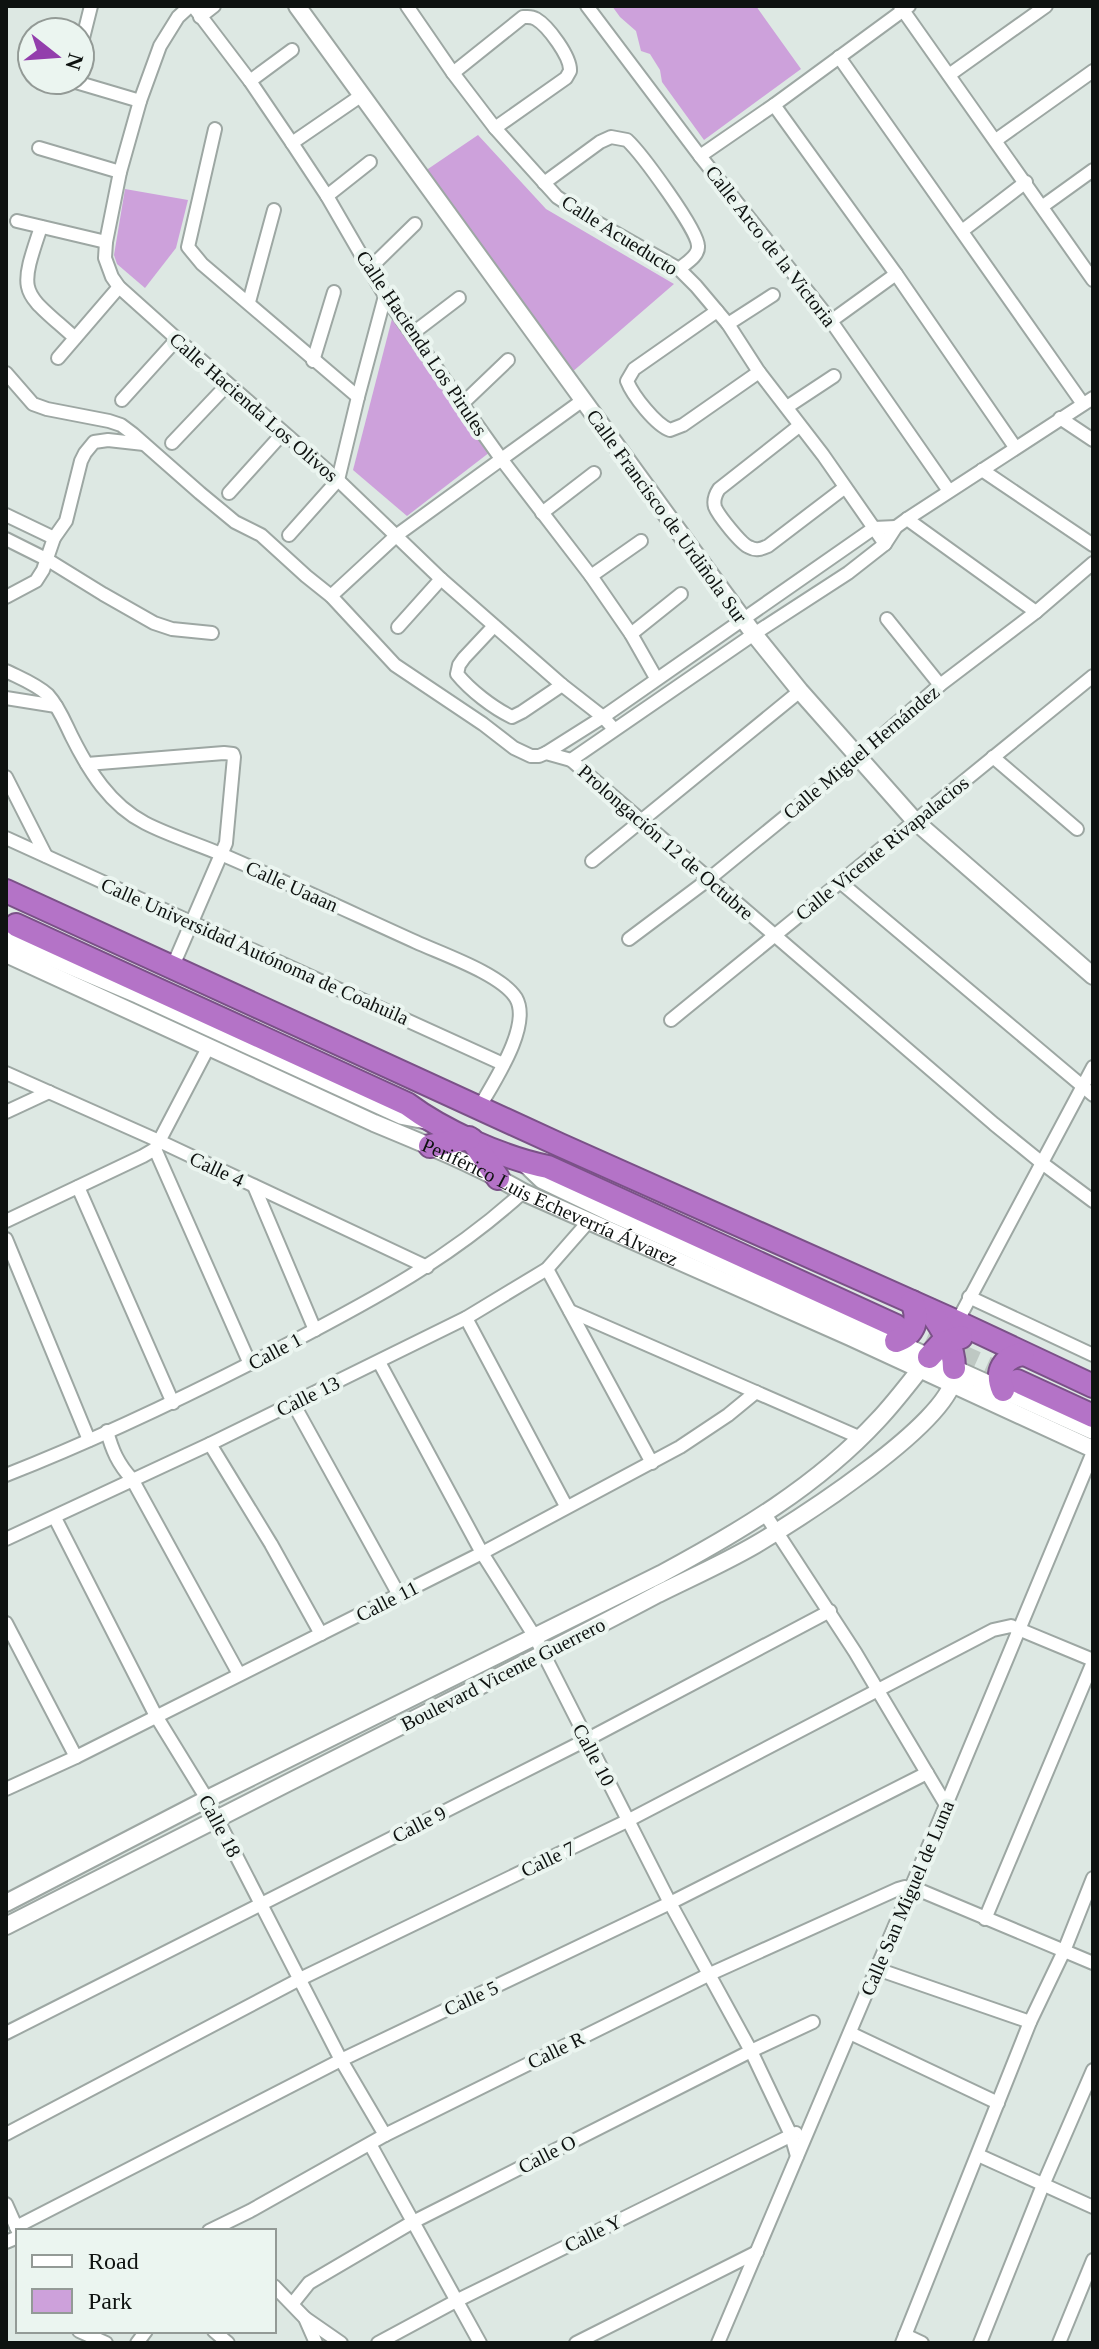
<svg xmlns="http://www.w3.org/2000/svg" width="1099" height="2349" font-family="'Times New Roman',serif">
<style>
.green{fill:#cda1db}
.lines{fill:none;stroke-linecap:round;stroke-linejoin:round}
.highway-tunnel{stroke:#bec8c3;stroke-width:22;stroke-dasharray:22 11;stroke-linecap:butt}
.street-casing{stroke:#9da7a3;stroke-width:16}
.secondary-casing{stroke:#9da7a3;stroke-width:20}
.highway-casing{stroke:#7a5187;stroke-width:26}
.street{stroke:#fff;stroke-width:12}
.secondary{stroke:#fff;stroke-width:16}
.highway{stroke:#b473c7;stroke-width:22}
.labels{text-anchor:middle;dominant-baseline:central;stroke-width:8;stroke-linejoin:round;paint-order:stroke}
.street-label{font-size:20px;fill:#0e1210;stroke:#ebf5f0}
</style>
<rect width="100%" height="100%" fill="#dde8e3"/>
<g class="green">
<path d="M612 6H756L801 69 704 140 662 82 660 70 650 54 641 51 636 31 620 17Z"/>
<path d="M478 135 546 209 674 284 571 373 425 171Z"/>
<path d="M125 189 188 200 176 248 145 288 117 264 114 255Z"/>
<path d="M394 311 490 452 407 516 353 470Z"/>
</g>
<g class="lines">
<path class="highway-tunnel" d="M896 1326 1015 1380"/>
<defs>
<g id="street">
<path d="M190 6 178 17 160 46 140 101 120 172 106 242 105 258 112 277 119 287 177 339 338 480 441 579 562 685 603 717 614 729"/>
<path d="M193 6 250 81 292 143 327 196 385 296 502 460 591 576 631 634 656 678"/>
<path d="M407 6 453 73 495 128 557 197 589 218 679 269 696 286 728 324 759 372 823 455 885 544"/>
<path d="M587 6 700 156 831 321 949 491"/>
<path d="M900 6 1093 280"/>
<path d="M200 17 214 6"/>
<path d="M80 50 91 6"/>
<path d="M839 57 1083 404"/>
<path d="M453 73 523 17C529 17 531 16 536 19 548 26 571 57 570 71L566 78 495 128"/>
<path d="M949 75 1046 6"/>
<path d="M69 80 140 101"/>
<path d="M250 81 292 50"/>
<path d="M774 105 896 274 1015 447"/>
<path d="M215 129 188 247 202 264 358 397"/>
<path d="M996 140 1093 71"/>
<path d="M292 143 362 95"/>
<path d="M39 148 120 172"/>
<path d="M700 156 774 105 909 6"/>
<path d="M544 183 600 142 611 137 627 140C641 153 698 230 698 246 699 256 686 263 679 269"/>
<path d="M327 196 370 162"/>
<path d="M1043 206 1093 170"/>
<path d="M17 221 106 242"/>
<path d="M41 227C17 297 22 290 75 338"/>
<path d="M962 231 1026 182"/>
<path d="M369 269 415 224"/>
<path d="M249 302 274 210"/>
<path d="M717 311 634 369 627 381C633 396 656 425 670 430L683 425 759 372"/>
<path d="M831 321 896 274"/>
<path d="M728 324 773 295"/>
<path d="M413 333 459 298"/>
<path d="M58 358 119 287"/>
<path d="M313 361 334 292"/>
<path d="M6 373 33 404 47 409 109 421 121 425 133 434 200 493 235 522 261 535 306 576 331 596 395 665 483 724 514 748 531 756H539L546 753 571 760 994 1124 1042 1163 1093 1201"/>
<path d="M122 400 177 339"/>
<path d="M461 405 508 360"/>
<path d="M787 407 834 376"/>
<path d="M1060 418 1093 440"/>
<path d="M799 426 719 489C715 495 713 500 715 507 718 515 741 544 749 547 756 551 761 549 768 546L844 488"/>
<path d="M172 443 228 384"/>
<path d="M982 470 1093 545"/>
<path d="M229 493 283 433"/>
<path d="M542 513 594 473"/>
<path d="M6 515 54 538"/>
<path d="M907 519 1036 612"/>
<path d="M289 535 338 480 358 397 385 296"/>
<path d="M6 539 48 560 103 594 154 623 172 629 212 633"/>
<path d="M591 576 641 541"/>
<path d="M331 596 397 535 583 400"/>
<path d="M6 597 36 581 43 570 54 538 66 521 81 461 85 453 94 442 108 440 144 444"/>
<path d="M887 619 940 685"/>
<path d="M494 626 464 658 459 665 457 674C470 690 493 708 512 717L522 712 562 685"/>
<path d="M398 627 441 579"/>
<path d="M631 634 681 594"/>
<path d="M6 671C20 678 36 684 48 695 59 707 65 723 72 737 89 771 110 805 145 823 170 836 198 844 223 855 288 883 352 913 416 942 442 954 501 974 516 998 532 1026 493 1083 479 1108"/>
<path d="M6 698 56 706"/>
<path d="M546 753 603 717 874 528 896 527"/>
<path d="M993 757 1077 829"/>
<path d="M571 760 754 634 848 573 885 544 896 527 907 519 1093 398"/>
<path d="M87 764 224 753 233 754 234 757 226 843 172 968"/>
<path d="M6 777 46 856"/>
<path d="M6 838 503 1064"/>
<path d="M592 861 800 691"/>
<path d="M840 882 1093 1095"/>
<path d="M629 939 709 879 857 758 940 685 1036 612 1093 563"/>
<path d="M671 1020 1093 676"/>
<path d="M6 1073 159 1141 427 1267"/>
<path d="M6 1112 49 1092"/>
<path d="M155 1149 250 1364"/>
<path d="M254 1186 315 1330"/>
<path d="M78 1187 173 1403"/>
<path d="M6 1221 143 1156 155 1149 209 1046"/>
<path d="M6 1239 89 1440"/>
<path d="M547 1269 652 1463"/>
<path d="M969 1297 1093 1355"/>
<path d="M570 1311 861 1438"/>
<path d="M466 1318 566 1506"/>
<path d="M957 1322 1093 1067"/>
<path d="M379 1362 482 1553 535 1637 670 1903 751 2051 791 2135 797 2156"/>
<path d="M293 1403 399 1595"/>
<path d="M107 1431C112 1450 118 1464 132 1479L239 1674"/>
<path d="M210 1444 271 1544 321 1634"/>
<path d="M6 1475C103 1437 196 1392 288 1344 374 1299 451 1258 523 1192"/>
<path d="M765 1514 855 1652 946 1805"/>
<path d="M55 1518 156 1716 207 1799 341 2060 385 2135"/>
<path d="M6 1539 210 1444 466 1318 547 1269 589 1221"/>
<path d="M6 1623 76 1757"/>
<path d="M6 1789 76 1757 482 1553 680 1447 728 1415 756 1392"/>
<path d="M985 1919 1093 1662"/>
<path d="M877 1969 1030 2022"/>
<path d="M6 2033 586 1740 830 1611"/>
<path d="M850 2033 998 2103"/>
<path d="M6 2134 300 1979 629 1820 993 1630 1011 1626 1093 1660"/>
<path d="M370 2144 480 2343"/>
<path d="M978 2155 1093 2207"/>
<path d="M6 2204 18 2231"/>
<path d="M16 2227 341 2060 670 1903 927 1773"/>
<path d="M209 2231 250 2211 385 2135 710 1974 898 1889 905 1887 919 1890 1093 1963"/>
<path d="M6 2242 18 2237"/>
<path d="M274 2286 305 2318 316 2343"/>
<path d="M293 2303 309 2283 411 2223 751 2051 813 2022"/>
<path d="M305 2318 341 2343"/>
<path d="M79 2331 106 2343"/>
<path d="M214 2331 228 2343"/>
<path d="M905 2335 922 2343"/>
<path d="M137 2343 146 2331"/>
<path d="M378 2343 456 2301 796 2133"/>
<path d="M576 2343 757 2252"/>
<path d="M718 2343 946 1805 1093 1452"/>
<path d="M902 2343 1030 2022 1064 1951 1093 1878"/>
<path d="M980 2343 1043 2185 1093 2070"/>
<path d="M1059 2343 1093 2260"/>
</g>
<g id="secondary">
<path d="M297 6 687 543 754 634 800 691 915 821 1093 976"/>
<path d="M6 939 138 995 402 1116 428 1121"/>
<path id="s1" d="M6 954 374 1123C425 1144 476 1165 523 1192L850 1337 1093 1449"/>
<path d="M523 1162 542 1180 615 1215 1093 1431"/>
<path d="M6 1903 207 1799 661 1574C739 1532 817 1486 878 1420 895 1402 910 1382 925 1363"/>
<path d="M6 1926C161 1847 315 1769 470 1691 533 1659 596 1627 658 1594 690 1578 724 1563 755 1545 797 1520 950 1423 954 1376"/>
</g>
<g id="highway">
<path d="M6 891 560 1145 957 1322 1093 1386"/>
<path d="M16 925 407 1104C443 1131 503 1158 548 1167L896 1326"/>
<path d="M472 1140 498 1178"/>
<path d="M430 1146 469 1138"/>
<path d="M929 1310C942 1328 954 1346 954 1368"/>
<path d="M896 1341C914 1335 920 1319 912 1302"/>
<path d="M929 1357 941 1344 961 1337"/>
<path d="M1017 1381 1093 1416"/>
<path d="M1003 1390C995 1372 1003 1357 1023 1354"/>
</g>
</defs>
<use href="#street" class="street-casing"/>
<use href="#secondary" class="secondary-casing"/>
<use href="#highway" class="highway-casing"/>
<use href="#street" class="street"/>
<use href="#secondary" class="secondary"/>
<use href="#highway" class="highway"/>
</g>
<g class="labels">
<g class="street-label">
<text transform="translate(620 235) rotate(32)">Calle Acueducto</text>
<text transform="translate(771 246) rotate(52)">Calle Arco de la Victoria</text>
<text transform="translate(422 343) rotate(56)">Calle Hacienda Los Pirules</text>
<text transform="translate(254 407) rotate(41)">Calle Hacienda Los Olivos</text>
<text transform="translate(667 516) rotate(54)">Calle Francisco de Urdiñola Sur</text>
<text transform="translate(861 752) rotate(-40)">Calle Miguel Hernández</text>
<text transform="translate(666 842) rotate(41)">Prolongación 12 de Octubre</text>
<text transform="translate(882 848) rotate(-39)">Calle Vicente Rivapalacios</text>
<text transform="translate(292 886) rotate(24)">Calle Uaaan</text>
<text transform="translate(255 951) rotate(24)">Calle Universidad Autónoma de Coahuila</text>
<text transform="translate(217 1169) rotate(25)">Calle 4</text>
<text stroke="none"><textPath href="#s1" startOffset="598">Periférico Luis Echeverría Álvarez</textPath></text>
<text transform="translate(275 1351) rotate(-28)">Calle 1</text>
<text transform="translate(308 1396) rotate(-26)">Calle 13</text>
<text transform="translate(387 1601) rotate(-27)">Calle 11</text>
<text transform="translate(503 1674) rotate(-27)">Boulevard Vicente Guerrero</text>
<text transform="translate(594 1755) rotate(62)">Calle 10</text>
<text transform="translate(419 1824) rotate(-27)">Calle 9</text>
<text transform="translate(220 1826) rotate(62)">Calle 18</text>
<text transform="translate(548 1859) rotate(-26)">Calle 7</text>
<text transform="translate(907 1898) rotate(-67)">Calle San Miguel de Luna</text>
<text transform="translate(471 1998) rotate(-25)">Calle 5</text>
<text transform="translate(556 2050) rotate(-26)">Calle R</text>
<text transform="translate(547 2154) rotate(-27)">Calle O</text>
<text transform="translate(593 2233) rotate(-26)">Calle Y</text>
</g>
</g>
<rect width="1099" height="2349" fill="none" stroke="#0e1210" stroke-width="16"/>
<rect x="16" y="2229" width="260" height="104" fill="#ebf5f0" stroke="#939a96" stroke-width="2"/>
<rect x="32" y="2255" width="40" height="12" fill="#ffffff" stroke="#939a96" stroke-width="2"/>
<text x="88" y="2269" font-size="24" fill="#0e1210">Road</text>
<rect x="32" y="2289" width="40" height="24" fill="#cda1db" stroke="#939a96" stroke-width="2"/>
<text x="88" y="2309" font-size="24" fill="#0e1210">Park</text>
<g transform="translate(56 56) rotate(107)"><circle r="38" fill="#ebf5f0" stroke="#939a96" stroke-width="2"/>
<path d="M0-6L14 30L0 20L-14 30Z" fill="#933eac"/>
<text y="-12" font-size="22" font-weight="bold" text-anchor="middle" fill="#0e1210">N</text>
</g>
</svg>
